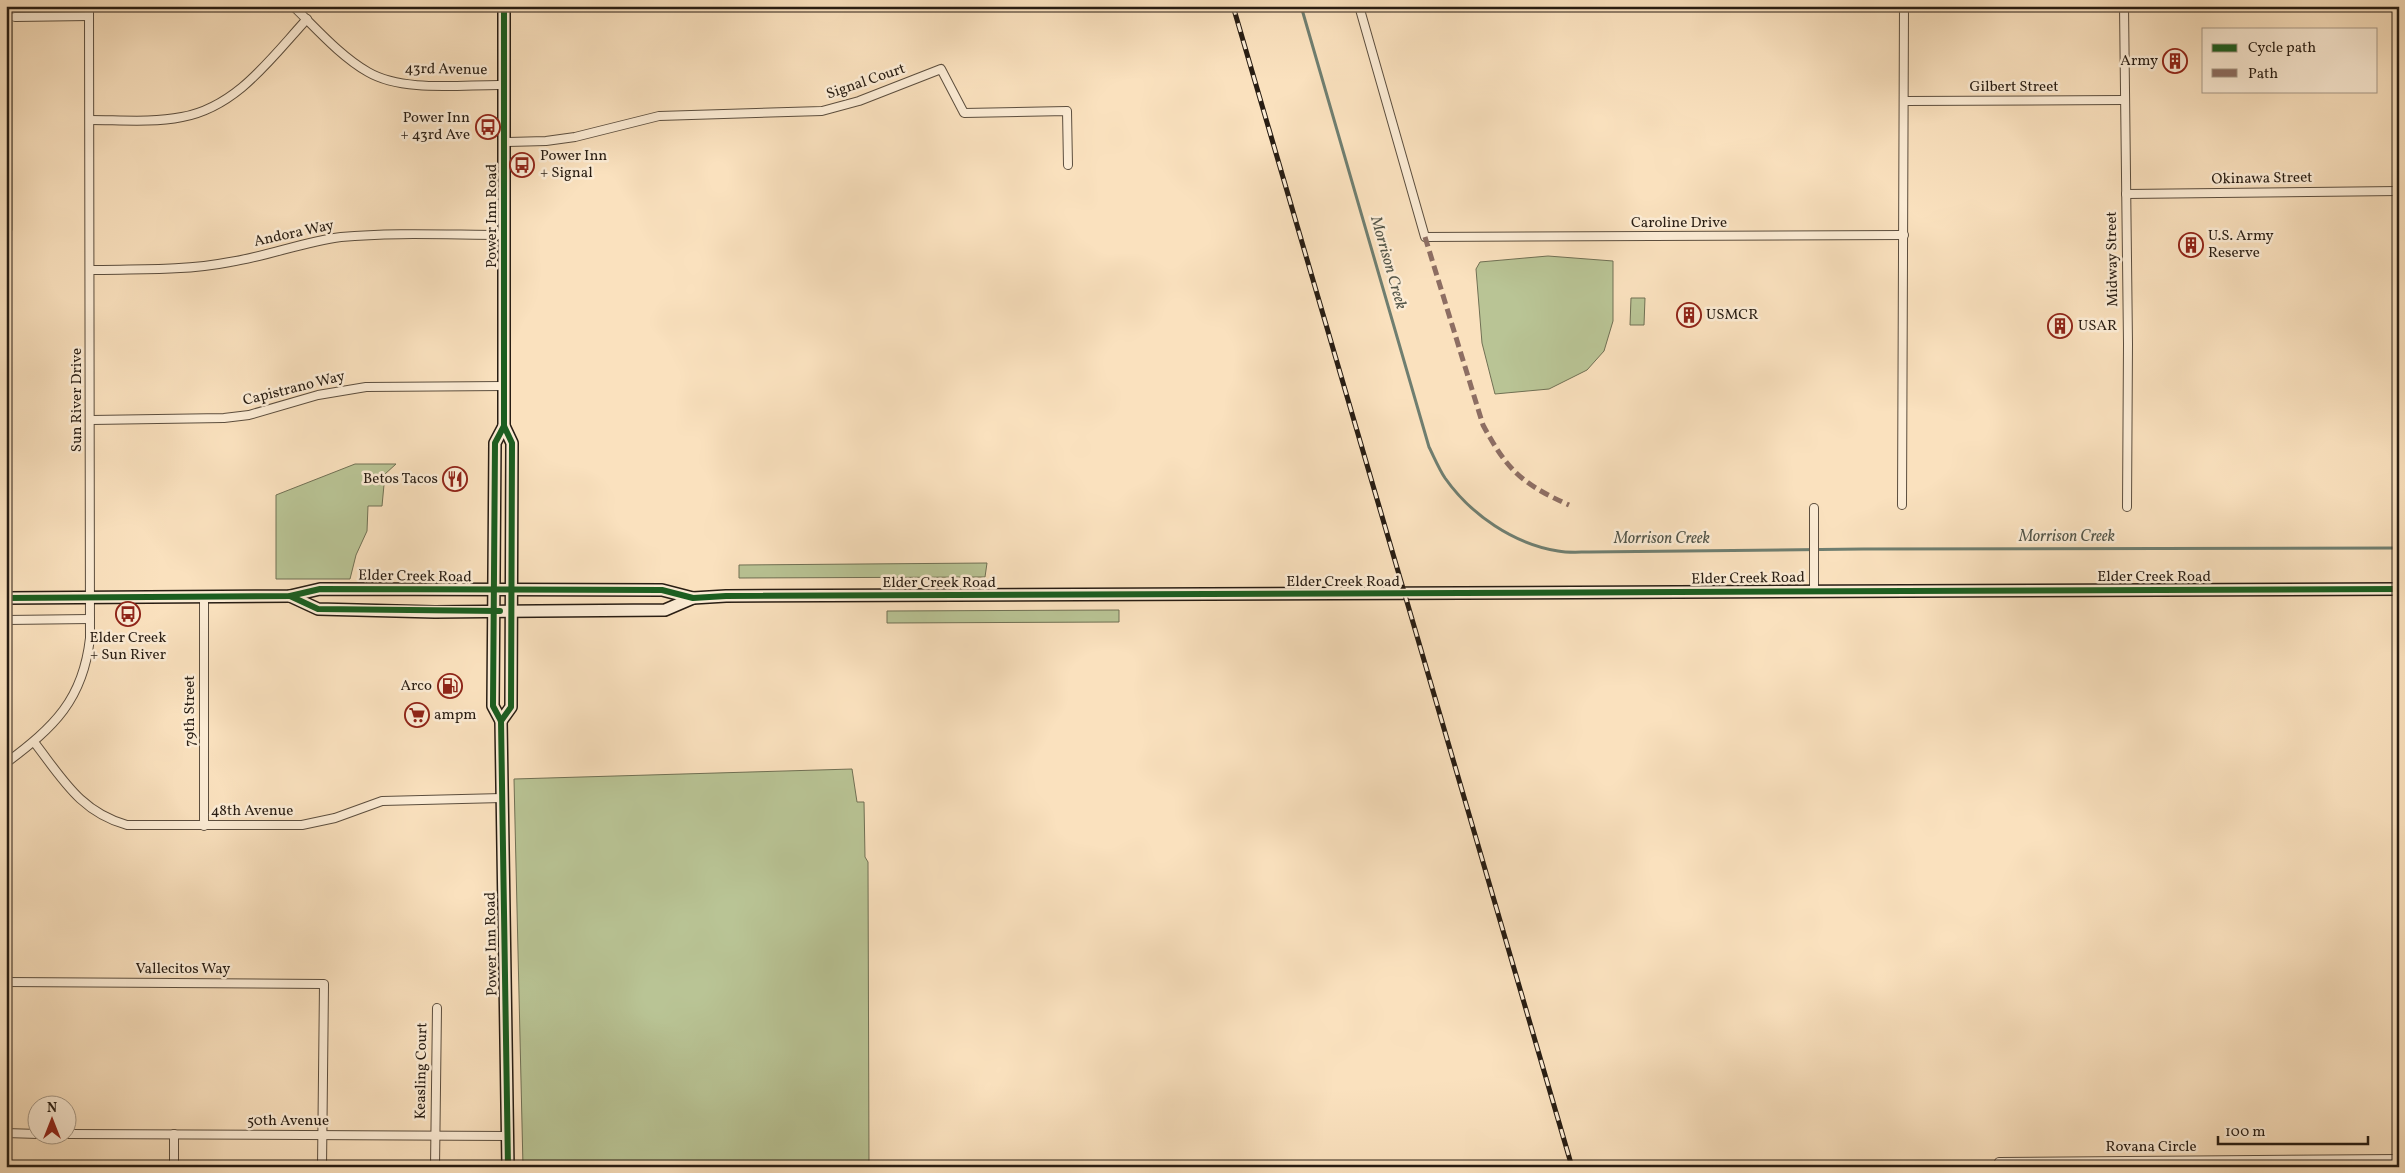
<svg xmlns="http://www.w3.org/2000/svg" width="2405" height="1173" font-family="Vollkorn,serif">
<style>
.green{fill:#b9c495;stroke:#707054}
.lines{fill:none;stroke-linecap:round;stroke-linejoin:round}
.stream{stroke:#6f7e70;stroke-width:3}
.street-casing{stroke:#5c4e3e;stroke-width:10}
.secondary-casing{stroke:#281d13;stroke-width:14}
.street{stroke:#fcecd5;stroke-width:8}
.secondary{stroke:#fcecd5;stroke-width:11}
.rail-casing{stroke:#281d13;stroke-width:5}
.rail{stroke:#fcecd5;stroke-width:3;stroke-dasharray:9;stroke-linecap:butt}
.quiet{stroke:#8d6e63;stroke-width:5;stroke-dasharray:10 5;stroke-linecap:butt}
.cycleway-casing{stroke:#fcecd5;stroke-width:9}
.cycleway{stroke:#1b5e20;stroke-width:6}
.labels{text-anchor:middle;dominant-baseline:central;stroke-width:5;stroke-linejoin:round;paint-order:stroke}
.poi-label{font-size:15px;fill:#281d13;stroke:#fcecd5;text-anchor:start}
.street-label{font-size:15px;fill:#281d13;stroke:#fcecd5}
.water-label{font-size:16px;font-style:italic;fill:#525549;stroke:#fcecd5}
</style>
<rect width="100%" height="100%" fill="#fae1be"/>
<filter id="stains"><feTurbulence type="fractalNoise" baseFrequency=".004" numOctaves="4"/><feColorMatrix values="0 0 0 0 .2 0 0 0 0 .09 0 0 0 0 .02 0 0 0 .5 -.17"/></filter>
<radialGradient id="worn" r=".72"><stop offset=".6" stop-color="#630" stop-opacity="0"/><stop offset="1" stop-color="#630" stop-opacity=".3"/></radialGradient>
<g class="green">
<rect x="6" y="6" width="6" height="224"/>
<path d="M1548 256 1613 261V321L1604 351 1587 370 1549 389 1495 394 1482 343 1476 269 1480 262Z"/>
<path d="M1631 298H1645L1644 325H1630Z"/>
<path d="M355 464H396L385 474 382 506H368L367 531 356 555 350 579H276V495Z"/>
<path d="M987 563 985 577 739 578V565Z"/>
<path d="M1119 610V622L887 623V611Z"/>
<path d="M852 769 857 802H864L865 857 868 862 869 1167H523L514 779Z"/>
</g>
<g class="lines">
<path class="stream" d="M1301 6 1429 447C1434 457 1439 469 1445 478 1471 515 1514 544 1558 551 1568 553 1579 552 1589 552L1863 549 2399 548"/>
<defs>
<g id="street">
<path d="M293 6C316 28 340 56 368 72 404 93 464 84 505 85"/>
<path d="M1359 6 1425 237 1904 235"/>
<path d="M2124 6 2128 344 2127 507"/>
<path d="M15 17 89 16"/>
<path d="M1904 101 2124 100"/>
<path d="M90 120C120 120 152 123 182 117 237 107 271 58 307 19"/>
<path d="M505 142 546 141 575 137 659 116 822 111 859 101 941 69 964 113 1067 111 1068 165"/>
<path d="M2126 194 2399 191"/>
<path d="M90 270C137 269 184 271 230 262 268 256 303 242 341 237 395 232 451 235 505 235"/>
<path d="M91 420 224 418 249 415 318 395 366 387 504 386"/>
<path d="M1902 505 1904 6"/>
<path d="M1814 508V591"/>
<path d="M204 597V826"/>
<path d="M6 620 90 619"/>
<path d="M34 742C62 778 80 812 127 825H302L335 818 382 801 502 798"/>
<path d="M6 763C54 727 83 700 90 638L89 6"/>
<path d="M6 982 324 984 322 1167"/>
<path d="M6 1133 38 1134"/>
<path d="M68 1134 508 1136"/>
<path d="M174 1167V1134"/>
<path d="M435 1167 437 1008"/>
<path d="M1999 1167V1162L2399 1159"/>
</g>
<g id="secondary">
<path d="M504 426 495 443 493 706 501 721 508 1167"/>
<path d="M290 596 318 609 435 612 665 610 693 598"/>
<path d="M6 598 290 596 320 589 662 590 693 598 726 596 2399 589"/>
<path d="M501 721 511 707 512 443 504 426V6"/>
</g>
</defs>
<use href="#street" class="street-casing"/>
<use href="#secondary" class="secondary-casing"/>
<use href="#street" class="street"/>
<use href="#secondary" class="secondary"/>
<defs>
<path id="rail" d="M1233 6 1572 1167"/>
</defs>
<use href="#rail" class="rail-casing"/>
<use href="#rail" class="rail"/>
<path class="quiet" d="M1425 237 1483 425C1507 470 1522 484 1569 505"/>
<defs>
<g id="cycleway">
<path d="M504 426 495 443 493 706 501 721 508 1167"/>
<path d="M290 596 318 609 500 611"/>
<path d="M6 598 290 596 320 589 662 590 693 598 726 596 2399 589"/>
<path d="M501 721 511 707 512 443 504 426V6"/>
</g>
</defs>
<use href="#cycleway" class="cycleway-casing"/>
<use href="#cycleway" class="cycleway"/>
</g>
<defs>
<symbol id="building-ring" viewBox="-11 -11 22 22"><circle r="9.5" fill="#fcecd5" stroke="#8f2418" stroke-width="1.5"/><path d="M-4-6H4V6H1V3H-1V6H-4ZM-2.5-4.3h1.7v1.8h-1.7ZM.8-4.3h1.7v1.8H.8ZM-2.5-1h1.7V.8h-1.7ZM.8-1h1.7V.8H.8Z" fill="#8f2418"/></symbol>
<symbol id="bus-ring" viewBox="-11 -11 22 22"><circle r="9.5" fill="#fcecd5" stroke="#8f2418" stroke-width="1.5"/><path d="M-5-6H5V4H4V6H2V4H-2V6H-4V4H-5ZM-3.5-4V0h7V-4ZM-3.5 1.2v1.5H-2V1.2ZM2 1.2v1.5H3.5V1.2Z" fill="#8f2418"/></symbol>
<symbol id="restaurant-ring" viewBox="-11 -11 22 22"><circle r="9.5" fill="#fcecd5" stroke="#8f2418" stroke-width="1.5"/><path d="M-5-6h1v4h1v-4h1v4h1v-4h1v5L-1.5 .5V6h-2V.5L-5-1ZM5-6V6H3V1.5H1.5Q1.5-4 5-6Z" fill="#8f2418"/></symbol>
<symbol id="fuel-ring" viewBox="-11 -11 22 22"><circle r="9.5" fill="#fcecd5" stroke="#8f2418" stroke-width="1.5"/><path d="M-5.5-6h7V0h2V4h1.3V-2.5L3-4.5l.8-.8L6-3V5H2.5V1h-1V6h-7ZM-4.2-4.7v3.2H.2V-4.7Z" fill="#8f2418"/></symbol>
<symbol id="supermarket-ring" viewBox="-11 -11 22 22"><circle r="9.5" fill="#fcecd5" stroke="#8f2418" stroke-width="1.5"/><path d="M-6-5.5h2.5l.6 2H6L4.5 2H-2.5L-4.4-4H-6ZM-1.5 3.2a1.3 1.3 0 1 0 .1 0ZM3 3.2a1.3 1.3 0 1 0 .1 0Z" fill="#8f2418"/></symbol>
</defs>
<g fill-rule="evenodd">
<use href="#building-ring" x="2161" y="47" width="28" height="28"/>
<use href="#bus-ring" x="474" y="113" width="28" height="28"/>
<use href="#bus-ring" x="508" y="151" width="28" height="28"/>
<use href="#building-ring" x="2177" y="231" width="28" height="28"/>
<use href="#building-ring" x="1675" y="301" width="28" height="28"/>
<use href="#building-ring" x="2046" y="312" width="28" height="28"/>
<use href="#restaurant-ring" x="441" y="465" width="28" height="28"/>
<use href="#bus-ring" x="114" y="600" width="28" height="28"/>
<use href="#fuel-ring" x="436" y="672" width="28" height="28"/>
<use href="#supermarket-ring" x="403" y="701" width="28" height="28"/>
</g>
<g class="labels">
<g class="poi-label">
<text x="2158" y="61" text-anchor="end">Army</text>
<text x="470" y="118" text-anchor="end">Power Inn<tspan x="470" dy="17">+ 43rd Ave</tspan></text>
<text x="540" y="156">Power Inn<tspan x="540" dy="17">+ Signal</tspan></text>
<text x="2208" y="236">U.S. Army<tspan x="2208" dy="17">Reserve</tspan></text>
<text x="1706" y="315">USMCR</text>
<text x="2078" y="326">USAR</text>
<text x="438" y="479" text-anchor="end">Betos Tacos</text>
<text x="128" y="638" text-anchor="middle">Elder Creek<tspan x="128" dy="17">+ Sun River</tspan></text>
<text x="432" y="686" text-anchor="end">Arco</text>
<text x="434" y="715">ampm</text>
</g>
<g class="street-label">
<text transform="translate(446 70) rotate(1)">43rd Avenue</text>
<text transform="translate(866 82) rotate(-19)">Signal Court</text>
<text x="2014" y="87">Gilbert Street</text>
<text transform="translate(2262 179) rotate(-1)">Okinawa Street</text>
<text transform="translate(492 216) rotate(-90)">Power Inn Road</text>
<text x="1679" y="223">Caroline Drive</text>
<text transform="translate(294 234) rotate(-12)">Andora Way</text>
<text transform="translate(2113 259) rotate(-91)">Midway Street</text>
<text transform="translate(294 389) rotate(-14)">Capistrano Way</text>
<text transform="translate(77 400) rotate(-90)">Sun River Drive</text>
<text transform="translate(415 577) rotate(1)">Elder Creek Road</text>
<text x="2154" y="577">Elder Creek Road</text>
<text transform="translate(1748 579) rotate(-1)">Elder Creek Road</text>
<text x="1343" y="582">Elder Creek Road</text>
<text x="939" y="583">Elder Creek Road</text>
<text transform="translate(190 711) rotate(-90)">79th Street</text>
<text x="252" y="811">48th Avenue</text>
<text transform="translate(492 944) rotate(-91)">Power Inn Road</text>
<text x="183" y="969">Vallecitos Way</text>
<text transform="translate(422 1071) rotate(-89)">Keasling Court</text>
<text x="288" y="1121">50th Avenue</text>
<text x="2151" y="1147">Rovana Circle</text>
</g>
<g class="water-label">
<text transform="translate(1388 263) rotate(74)">Morrison Creek</text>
<text x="2067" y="537">Morrison Creek</text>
<text x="1662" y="539">Morrison Creek</text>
</g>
</g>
<rect width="2405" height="1173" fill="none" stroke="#fae1be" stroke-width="25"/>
<rect x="8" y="8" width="2390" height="1158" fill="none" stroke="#281d13" stroke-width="2.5"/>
<rect x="12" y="12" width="2380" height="1148" fill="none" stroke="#281d13"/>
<rect x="2202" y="28" width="175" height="65" fill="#fcecd5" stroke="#a79987"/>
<rect x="2212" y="44" width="25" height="8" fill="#1b5e20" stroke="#a79987"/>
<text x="2248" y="52" font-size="15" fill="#281d13">Cycle path</text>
<rect x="2212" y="69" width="25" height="8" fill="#8d6e63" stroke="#a79987"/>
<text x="2248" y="78" font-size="15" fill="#281d13">Path</text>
<g transform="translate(52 1120)"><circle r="24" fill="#fcecd5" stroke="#a79987"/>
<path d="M0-4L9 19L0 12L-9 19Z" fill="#8f2418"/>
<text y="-8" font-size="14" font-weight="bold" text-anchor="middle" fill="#281d13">N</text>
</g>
<path d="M2218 1136v8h150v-8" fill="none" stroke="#281d13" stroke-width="2.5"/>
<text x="2225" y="1136" font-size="15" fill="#281d13" stroke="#fcecd5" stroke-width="4" paint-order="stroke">100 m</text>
<rect width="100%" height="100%" filter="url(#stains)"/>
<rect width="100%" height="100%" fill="url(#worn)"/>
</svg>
